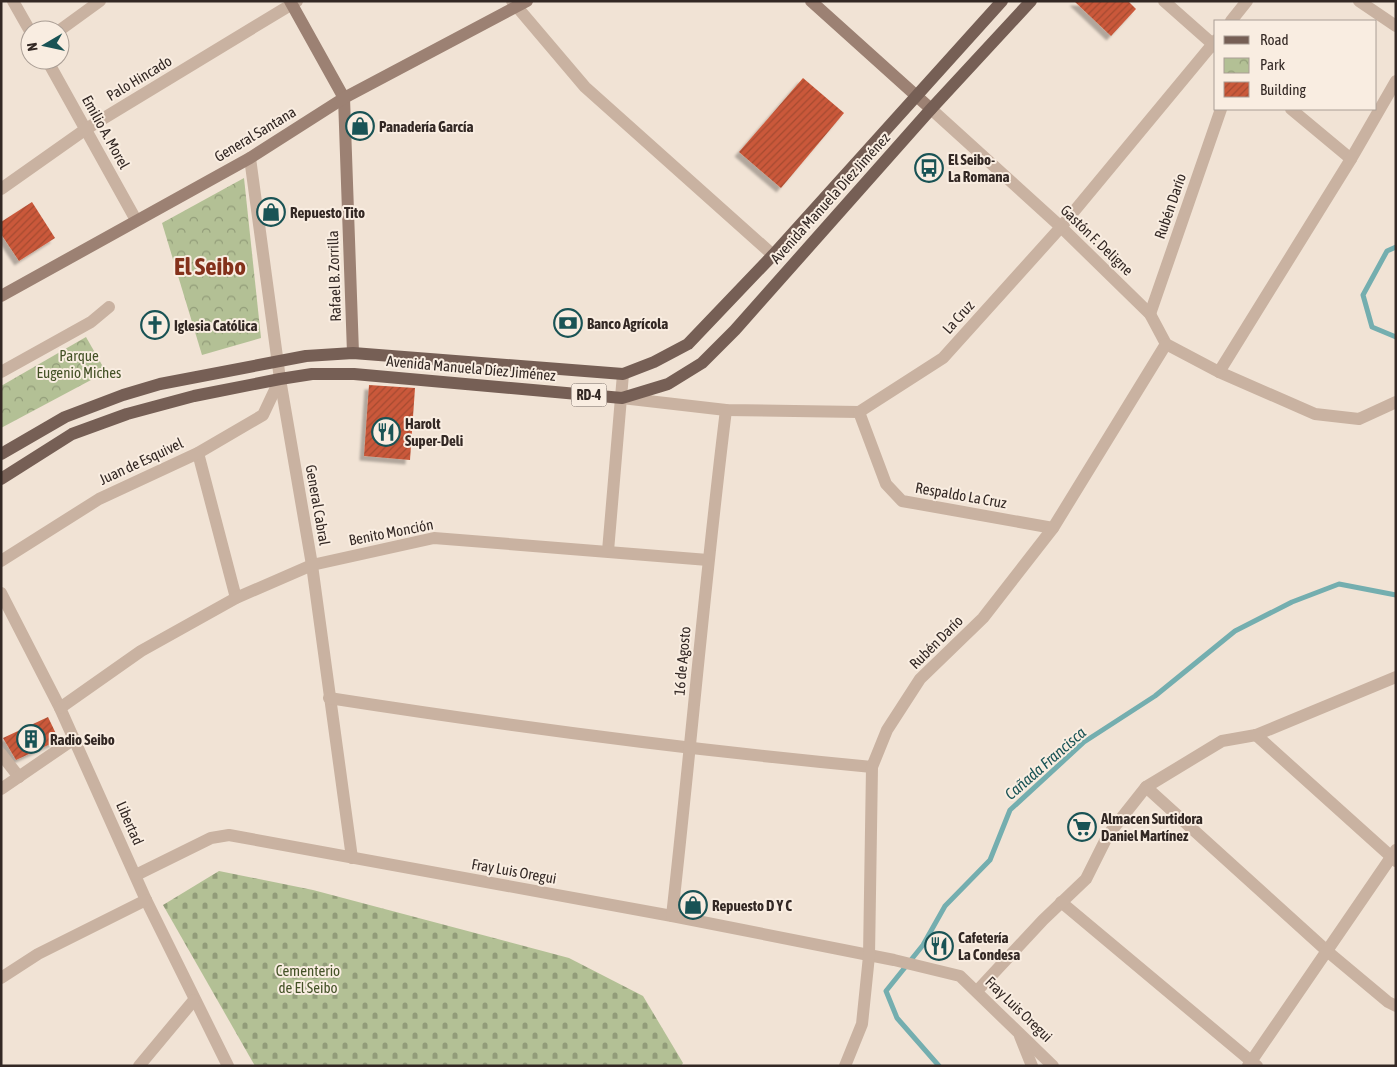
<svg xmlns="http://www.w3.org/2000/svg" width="1397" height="1067" font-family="'Asap Condensed',sans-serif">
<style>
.cemetery{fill:url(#cemetery-stones)}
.park{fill:url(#park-crowns)}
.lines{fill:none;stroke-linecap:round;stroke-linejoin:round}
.stream{stroke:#74aeaf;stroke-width:5}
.building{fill:url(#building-hatch);filter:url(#shadow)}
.street{stroke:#c9b2a1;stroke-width:12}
.secondary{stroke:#9c8173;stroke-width:12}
.primary{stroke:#765f55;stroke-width:12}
.labels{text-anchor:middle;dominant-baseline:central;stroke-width:4;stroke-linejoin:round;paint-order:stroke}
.shield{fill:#f9ede1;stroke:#6e635d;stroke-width:1}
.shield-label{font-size:14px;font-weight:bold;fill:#332824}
.street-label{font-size:15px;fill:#332824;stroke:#f9ede1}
.poi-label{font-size:15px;font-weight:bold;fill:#332824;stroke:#f9ede1;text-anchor:start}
.park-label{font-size:15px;fill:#445227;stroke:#f9ede1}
.water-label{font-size:16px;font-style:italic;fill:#195355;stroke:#f9ede1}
.town-label{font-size:25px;font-weight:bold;fill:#84311b;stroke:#f9ede1}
</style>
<defs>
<pattern id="cemetery-stones" width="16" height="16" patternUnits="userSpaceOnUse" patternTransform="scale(1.25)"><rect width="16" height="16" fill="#b3c095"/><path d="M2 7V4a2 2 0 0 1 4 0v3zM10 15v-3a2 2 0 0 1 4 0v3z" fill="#929c79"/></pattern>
<pattern id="park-crowns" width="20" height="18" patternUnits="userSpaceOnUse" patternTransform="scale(1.25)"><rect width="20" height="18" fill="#b3c095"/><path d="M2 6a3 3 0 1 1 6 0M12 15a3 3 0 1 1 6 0" fill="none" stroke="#929c79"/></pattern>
<pattern id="building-hatch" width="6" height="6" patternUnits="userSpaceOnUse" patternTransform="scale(1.25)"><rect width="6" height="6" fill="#ca593a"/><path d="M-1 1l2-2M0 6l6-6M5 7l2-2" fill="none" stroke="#a54a31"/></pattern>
<filter id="shadow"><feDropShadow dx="-4.5" dy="4.5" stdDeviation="1" flood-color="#0004"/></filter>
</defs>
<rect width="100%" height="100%" fill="#f1e3d5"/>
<path class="cemetery" d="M219 871 313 890 569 958 643 996 683 1063 681 1066H255L163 905Z"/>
<g class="park">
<path d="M244 178 261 338 202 355 162 223Z"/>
<path d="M86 337 106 372 1 428V386Z"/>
</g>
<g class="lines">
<g class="stream">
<path d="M1396 247 1387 251 1363 295 1372 327 1396 337"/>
<path d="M939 1066 897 1018 886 991 923 945 945 906 990 860 1010 810 1084 742 1155 696 1235 631 1292 602 1339 584 1396 595"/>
</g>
</g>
<g class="building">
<path d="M1074 1H1128L1136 9 1111 36Z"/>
<path d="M803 78 844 113 781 188 739 152Z"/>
<path d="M32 202 55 238 19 261 1 234V222Z"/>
<path d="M369 385 415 388 410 460 364 456Z"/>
<path d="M48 717 59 740 16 760 3 738Z"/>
</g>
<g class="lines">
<g class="street">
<path d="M13 1 30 31"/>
<path d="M512 1 585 87 773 255"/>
<path d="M1164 1 1216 47"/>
<path d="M1359 1 1396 26"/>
<path d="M1231 21 1247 1"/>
<path d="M60 30 100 1"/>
<path d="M47 60 136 220"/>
<path d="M931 109 1061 227 1150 314 1166 344 1219 372 1315 414 1359 419 1396 402"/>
<path d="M1291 109 1351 159"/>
<path d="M250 158 280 379 312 565 352 858"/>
<path d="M1 189 86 129 297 1"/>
<path d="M1150 314 1221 109"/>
<path d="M1 372 91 322 109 307"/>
<path d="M1219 372 1351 159 1396 81"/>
<path d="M622 398 726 410 859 412 943 358 1061 227 1216 40"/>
<path d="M859 412 886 484 902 501 1053 528"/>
<path d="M198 453 236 598"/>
<path d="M608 551 623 374"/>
<path d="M1 561 99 499 198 453 263 415 280 379"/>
<path d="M1 593 60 708 146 900 228 1066"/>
<path d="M329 698C509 726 690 750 872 767"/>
<path d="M60 708 141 651 236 598 312 565 434 538 708 560"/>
<path d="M1256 735 1396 861"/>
<path d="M1 754 19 777"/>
<path d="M1146 787 1327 951 1388 1002 1396 1006"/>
<path d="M1 789 74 739"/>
<path d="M136 875 211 838 229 835 672 916 894 960 960 976 1053 1066"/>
<path d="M1061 902 1257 1066"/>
<path d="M672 916C691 747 705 578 726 410"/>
<path d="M1 978 38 954 146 900"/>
<path d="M977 991 1043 920 1086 879 1108 835 1146 787 1222 741 1256 735 1396 677"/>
<path d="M1020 1036 1032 1066"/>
<path d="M139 1066 194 1000"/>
<path d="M845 1066 862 1024 869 956 872 767 887 730 920 679 983 618 1053 528 1166 344"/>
<path d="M1248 1066 1396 850"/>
</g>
<g class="secondary">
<path d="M290 1 344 98 353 353"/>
<path d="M811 1 931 109"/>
<path d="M1 296 250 158 344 98 527 1"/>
</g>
<g class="primary">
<path d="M1 454 65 417 123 395 160 384 306 356 353 353 623 374 654 362 688 344 773 255 1002 1"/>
<path d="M1 479 72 434 127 414 194 396 280 379 312 374H354L622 398 668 384 702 363 735 330 931 109 1031 1"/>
</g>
</g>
<defs>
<symbol id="shop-ring" viewBox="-11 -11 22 22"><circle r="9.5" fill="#f9ede1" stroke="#195355" stroke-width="1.5"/><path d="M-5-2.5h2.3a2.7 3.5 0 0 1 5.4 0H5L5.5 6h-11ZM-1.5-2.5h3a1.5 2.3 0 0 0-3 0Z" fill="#195355"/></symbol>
<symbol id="bus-ring" viewBox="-11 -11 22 22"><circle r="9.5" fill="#f9ede1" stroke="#195355" stroke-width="1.5"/><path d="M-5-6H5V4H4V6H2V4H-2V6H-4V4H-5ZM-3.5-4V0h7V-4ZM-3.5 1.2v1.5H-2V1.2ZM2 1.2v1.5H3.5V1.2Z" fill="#195355"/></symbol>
<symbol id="bank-ring" viewBox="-11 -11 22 22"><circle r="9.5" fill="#f9ede1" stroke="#195355" stroke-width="1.5"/><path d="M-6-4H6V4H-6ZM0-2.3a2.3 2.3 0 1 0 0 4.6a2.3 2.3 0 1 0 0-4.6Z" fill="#195355"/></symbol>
<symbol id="church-ring" viewBox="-11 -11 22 22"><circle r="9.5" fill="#f9ede1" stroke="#195355" stroke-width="1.5"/><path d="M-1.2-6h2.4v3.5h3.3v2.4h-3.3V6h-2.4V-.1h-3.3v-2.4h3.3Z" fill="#195355"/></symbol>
<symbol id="restaurant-ring" viewBox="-11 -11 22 22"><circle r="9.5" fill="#f9ede1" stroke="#195355" stroke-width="1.5"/><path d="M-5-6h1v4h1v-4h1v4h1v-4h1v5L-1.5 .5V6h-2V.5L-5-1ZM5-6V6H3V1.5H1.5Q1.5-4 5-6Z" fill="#195355"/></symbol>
<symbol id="building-ring" viewBox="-11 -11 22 22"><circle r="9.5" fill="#f9ede1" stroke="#195355" stroke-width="1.5"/><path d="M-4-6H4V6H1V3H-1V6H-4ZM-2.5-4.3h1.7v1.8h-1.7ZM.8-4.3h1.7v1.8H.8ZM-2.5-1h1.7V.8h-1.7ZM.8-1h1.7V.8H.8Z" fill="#195355"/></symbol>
<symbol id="supermarket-ring" viewBox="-11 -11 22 22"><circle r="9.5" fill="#f9ede1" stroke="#195355" stroke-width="1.5"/><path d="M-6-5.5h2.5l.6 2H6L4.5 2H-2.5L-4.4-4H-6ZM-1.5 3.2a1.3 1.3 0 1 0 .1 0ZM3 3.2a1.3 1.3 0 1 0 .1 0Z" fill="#195355"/></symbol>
</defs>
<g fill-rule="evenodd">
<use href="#shop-ring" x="344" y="110" width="32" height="32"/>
<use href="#bus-ring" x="913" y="152" width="32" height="32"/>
<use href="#shop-ring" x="255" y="196" width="32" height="32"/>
<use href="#bank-ring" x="552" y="307" width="32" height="32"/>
<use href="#church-ring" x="139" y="309" width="32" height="32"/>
<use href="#restaurant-ring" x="370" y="416" width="32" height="32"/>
<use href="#building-ring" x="15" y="723" width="32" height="32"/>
<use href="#supermarket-ring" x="1066" y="811" width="32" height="32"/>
<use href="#shop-ring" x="677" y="889" width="32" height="32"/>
<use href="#restaurant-ring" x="923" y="930" width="32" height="32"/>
</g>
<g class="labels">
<rect class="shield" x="571.5" y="383.5" width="35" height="23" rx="4"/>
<g class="shield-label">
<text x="589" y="395">RD-4</text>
</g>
<g class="street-label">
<text transform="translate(139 78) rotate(-31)">Palo Hincado</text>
<text transform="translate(106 132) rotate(61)">Emilio A. Morel</text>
<text transform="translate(255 134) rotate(-31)">General Santana</text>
<text transform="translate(830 198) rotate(-48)">Avenida Manuela Díez Jiménez</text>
<text transform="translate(1170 206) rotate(-71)">Rubén Darío</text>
<text transform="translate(1097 240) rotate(44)">Gastón F. Deligne</text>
<text transform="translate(334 276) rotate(-92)">Rafael B. Zorrilla</text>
<text transform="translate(958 317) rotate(-48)">La Cruz</text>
<text transform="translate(471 368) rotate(5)">Avenida Manuela Díez Jiménez</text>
<text transform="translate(141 461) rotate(-25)">Juan de Esquivel</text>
<text transform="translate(961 495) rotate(10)">Respaldo La Cruz</text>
<text transform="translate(318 505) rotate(80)">General Cabral</text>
<text transform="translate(391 532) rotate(-11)">Benito Monción</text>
<text transform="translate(936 642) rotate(-45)">Rubén Darío</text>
<text transform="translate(682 661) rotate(-85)">16 de Agosto</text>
<text transform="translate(130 823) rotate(66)">Libertad</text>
<text transform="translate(514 871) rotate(10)">Fray Luis Oregui</text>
<text transform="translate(1019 1009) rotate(44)">Fray Luis Oregui</text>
</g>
<g class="poi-label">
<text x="379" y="126">Panadería García</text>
<text x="948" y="159">El Seibo-<tspan x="948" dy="17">La Romana</tspan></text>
<text x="290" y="212">Repuesto Tito</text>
<text x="587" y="323">Banco Agrícola</text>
<text x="174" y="325">Iglesia Católica</text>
<text x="405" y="423">Harolt<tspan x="405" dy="17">Super-Deli</tspan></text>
<text x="50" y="739">Radio Seibo</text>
<text x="1101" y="818">Almacen Surtidora<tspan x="1101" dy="17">Daniel Martínez</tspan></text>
<text x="712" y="905">Repuesto D Y C</text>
<text x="958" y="937">Cafetería<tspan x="958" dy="17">La Condesa</tspan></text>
</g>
<g class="park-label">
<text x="79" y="355">Parque<tspan x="79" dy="17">Eugenio Miches</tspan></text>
<text x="308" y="970">Cementerio<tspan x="308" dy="17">de El Seibo</tspan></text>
</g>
<g class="water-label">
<text transform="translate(1045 763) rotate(-41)">Cañada Francisca</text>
</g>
<g class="town-label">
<text x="210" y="266">El Seibo</text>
</g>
</g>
<rect width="1397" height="1067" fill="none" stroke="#332824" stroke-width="5"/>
<rect x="1214" y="20" width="162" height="90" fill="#f9ede1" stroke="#aa9e95"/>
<rect x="1224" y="36" width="25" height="8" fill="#765f55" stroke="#aa9e95"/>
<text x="1260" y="45" font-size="15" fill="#332824">Road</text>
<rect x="1224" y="58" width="25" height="15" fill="url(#park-crowns)" stroke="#aa9e95"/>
<text x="1260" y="70" font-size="15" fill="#332824">Park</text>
<rect x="1224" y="82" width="25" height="15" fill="url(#building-hatch)" stroke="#aa9e95"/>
<text x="1260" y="95" font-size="15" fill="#332824">Building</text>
<g transform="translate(45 45) rotate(261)"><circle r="24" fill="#f9ede1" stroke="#aa9e95"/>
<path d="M0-4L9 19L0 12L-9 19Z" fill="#195355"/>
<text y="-8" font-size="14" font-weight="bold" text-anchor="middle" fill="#332824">N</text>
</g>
</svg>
